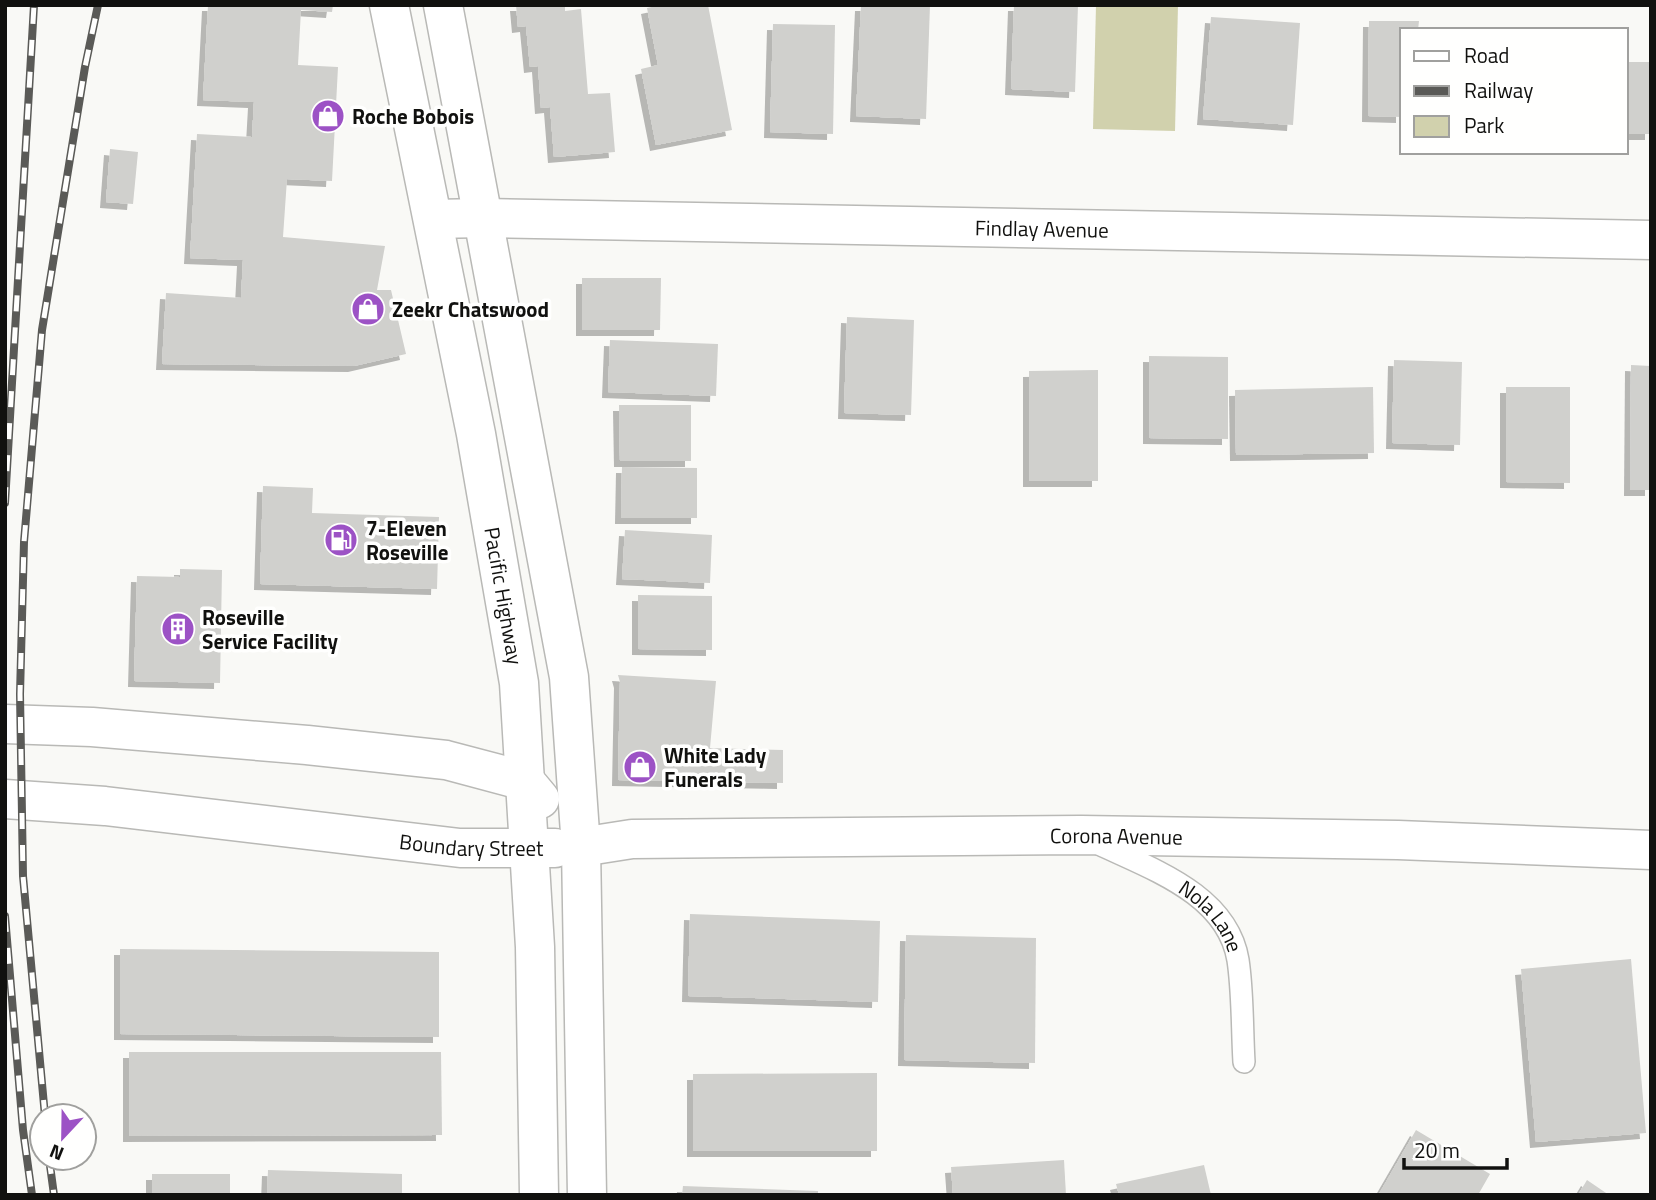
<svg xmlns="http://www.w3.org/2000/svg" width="1656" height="1200" font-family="'Titillium Web',sans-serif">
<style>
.green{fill:#d1d1ad}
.building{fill:#d0d0cd;filter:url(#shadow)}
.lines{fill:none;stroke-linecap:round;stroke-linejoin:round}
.service-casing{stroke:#b9b9b6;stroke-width:24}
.minor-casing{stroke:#b9b9b6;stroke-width:41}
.trunk-casing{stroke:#b9b9b6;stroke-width:41}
.service{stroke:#fff;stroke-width:21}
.minor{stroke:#fff;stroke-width:38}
.trunk{stroke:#fff;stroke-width:38}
.rail-casing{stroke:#5a5a57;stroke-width:8}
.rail{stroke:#fffffe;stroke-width:5;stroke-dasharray:16;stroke-linecap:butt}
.labels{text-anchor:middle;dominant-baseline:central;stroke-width:7;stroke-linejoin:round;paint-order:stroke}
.poi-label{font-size:21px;font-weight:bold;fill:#11110f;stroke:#fffffe;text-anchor:start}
.street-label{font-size:21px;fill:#11110f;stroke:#fffffe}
</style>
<defs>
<filter id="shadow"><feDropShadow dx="-6" dy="6" stdDeviation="0" flood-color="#0004"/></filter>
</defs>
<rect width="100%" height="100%" fill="#f9f9f6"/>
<path class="green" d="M1096 5H1178L1175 131 1093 129Z"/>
<g class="building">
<path d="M208 5H333L332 12 301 10 298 65 338 67 332 181 287 179 283 237 385 246 377 290H391L406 354 354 366 162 364 166 293 241 298 243 260 190 258 197 134 252 137 254 102 203 100Z"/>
<path d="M516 5H565V11L581 9 588 94 610 93 615 152 554 157 550 107 541 108 538 66 530 67 526 26 518 27Z"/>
<path d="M661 5H708L732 130 656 145 641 69 658 65 647 8Z"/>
<path d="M861 5H930L926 119 856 116Z"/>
<path d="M1014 5H1078L1075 92 1011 89Z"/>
<path d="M1211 17 1300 23 1293 125 1203 119Z"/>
<path d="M1369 21H1419L1418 30H1402V117L1368 116Z"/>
<path d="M773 24 835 25 833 134 770 132Z"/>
<path d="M1628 62H1651V134H1627Z"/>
<path d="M110 149 138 152 133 204 106 202Z"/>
<path d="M582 278H661L660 330H582Z"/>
<path d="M847 317 914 320 911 415 844 413Z"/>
<path d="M610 340 718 344 716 396 608 392Z"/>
<path d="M1149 356 1228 357V439L1149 438Z"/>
<path d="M1394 360 1462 362 1460 445 1392 443Z"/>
<path d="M1631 365 1651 366V490H1630Z"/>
<path d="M1098 370V481H1029V371Z"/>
<path d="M1373 387 1374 453 1236 455 1235 390Z"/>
<path d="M1506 387H1570V483L1506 482Z"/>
<path d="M619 405H691V461H620Z"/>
<path d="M622 467 697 468V518H621Z"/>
<path d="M263 486 313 488 312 513 439 517 437 589 260 584Z"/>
<path d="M625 530 712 535 710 583 622 579Z"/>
<path d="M180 569 222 570 220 683 134 681 137 576 180 577Z"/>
<path d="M638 595 712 596V650L638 649Z"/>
<path d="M618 675 716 681 710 748 783 750V783L618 780 620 682Z"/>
<path d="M690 914 880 921 878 1002 688 996Z"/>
<path d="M906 935 1036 938 1035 1063 904 1060Z"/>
<path d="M120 949 439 952V1037L120 1034Z"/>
<path d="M1631 959 1646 1133 1536 1142 1521 969Z"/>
<path d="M129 1052H441L442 1135 129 1136Z"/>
<path d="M877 1073V1151H693V1074Z"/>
<path d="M1416 1130 1490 1174 1478 1195 1379 1194Z"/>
<path d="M1064 1160 1066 1195H953L951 1167Z"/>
<path d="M1204 1165 1211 1195H1119L1116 1184Z"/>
<path d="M268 1170 402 1174V1195H267Z"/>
<rect x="152" y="1174" width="78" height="21"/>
<path d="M1587 1180 1609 1195H1578Z"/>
<path d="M683 1186 818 1191V1195H682Z"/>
</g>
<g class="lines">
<defs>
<g id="service">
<path id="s1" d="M1099 844C1151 869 1227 894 1238 960 1243 993 1242 1029 1244 1062"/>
</g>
<g id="minor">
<path id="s2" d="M433 219 484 218 1651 240"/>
<path id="s3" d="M581 847 632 839 1081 835 1398 840 1651 850"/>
</g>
<g id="trunk">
<path id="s4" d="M389 5 476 434 519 683 535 947 539 1195"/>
<path d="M443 5 569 677 581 847 587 1195"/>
<path d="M5 724 92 727 307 745 446 760 525 781 540 799"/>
<path id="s5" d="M5 799 105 806 460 848H555"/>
</g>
</defs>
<use href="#service" class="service-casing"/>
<use href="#minor" class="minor-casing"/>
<use href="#trunk" class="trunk-casing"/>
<use href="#service" class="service"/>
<use href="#minor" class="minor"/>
<use href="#trunk" class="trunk"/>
<defs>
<g id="rail">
<path d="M5 503 34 5"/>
<path d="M5 916 23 1130 32 1195"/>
<path d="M45 1116 23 876 20 694 24 542 42 330 85 67 98 5"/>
<path d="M49 1158 54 1195"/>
</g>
</defs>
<use href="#rail" class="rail-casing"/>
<use href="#rail" class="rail"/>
</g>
<defs>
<symbol id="shop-disc" viewBox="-11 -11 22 22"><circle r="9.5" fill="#9c52c5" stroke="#fffffe"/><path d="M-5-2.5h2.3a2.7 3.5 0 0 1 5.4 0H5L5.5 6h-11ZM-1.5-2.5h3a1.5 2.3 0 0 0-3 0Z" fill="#fff"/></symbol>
<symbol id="fuel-disc" viewBox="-11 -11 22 22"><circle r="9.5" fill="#9c52c5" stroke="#fffffe"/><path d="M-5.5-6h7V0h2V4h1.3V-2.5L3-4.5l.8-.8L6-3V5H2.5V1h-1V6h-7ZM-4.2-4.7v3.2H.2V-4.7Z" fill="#fff"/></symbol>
<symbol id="building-disc" viewBox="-11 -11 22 22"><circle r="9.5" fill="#9c52c5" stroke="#fffffe"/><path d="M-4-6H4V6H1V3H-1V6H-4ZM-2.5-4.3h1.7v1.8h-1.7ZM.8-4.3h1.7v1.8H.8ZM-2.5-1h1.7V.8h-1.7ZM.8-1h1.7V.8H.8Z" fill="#fff"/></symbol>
</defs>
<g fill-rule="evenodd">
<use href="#shop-disc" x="309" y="97" width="38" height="38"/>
<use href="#shop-disc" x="349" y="290" width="38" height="38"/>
<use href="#fuel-disc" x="322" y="521" width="38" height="38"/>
<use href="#building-disc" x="159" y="610" width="38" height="38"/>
<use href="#shop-disc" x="621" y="748" width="38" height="38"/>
</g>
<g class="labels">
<g class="poi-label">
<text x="352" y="116">Roche Bobois</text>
<text x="392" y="309">Zeekr Chatswood</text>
<text x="366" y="528">7-Eleven<tspan x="366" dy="24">Roseville</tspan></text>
<text x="202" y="617">Roseville<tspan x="202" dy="24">Service Facility</tspan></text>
<text x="664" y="755">White Lady<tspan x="664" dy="24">Funerals</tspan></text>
</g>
<g class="street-label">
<text stroke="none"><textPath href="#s2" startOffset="609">Findlay Avenue</textPath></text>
<text stroke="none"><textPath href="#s4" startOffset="602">Pacific Highway</textPath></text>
<text stroke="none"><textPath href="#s3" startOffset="536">Corona Avenue</textPath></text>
<text stroke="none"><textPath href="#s5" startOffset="469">Boundary Street</textPath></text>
<text stroke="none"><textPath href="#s1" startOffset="136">Nola Lane</textPath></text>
</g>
</g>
<rect width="1656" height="1200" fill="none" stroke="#11110f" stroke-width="14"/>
<rect x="1400" y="28" width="228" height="126" fill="#fffffe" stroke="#a0a09e" stroke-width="2"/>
<rect x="1414" y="51" width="35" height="10" fill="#ffffff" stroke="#a0a09e" stroke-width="2"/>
<text x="1464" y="63" font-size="21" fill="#11110f">Road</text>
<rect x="1414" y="86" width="35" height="10" fill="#5a5a57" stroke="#a0a09e" stroke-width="2"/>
<text x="1464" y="98" font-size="21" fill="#11110f">Railway</text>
<rect x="1414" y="116" width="35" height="21" fill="#d1d1ad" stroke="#a0a09e" stroke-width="2"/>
<text x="1464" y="133" font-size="21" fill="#11110f">Park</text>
<g transform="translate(63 1137) rotate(202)"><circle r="33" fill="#fffffe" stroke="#a0a09e" stroke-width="2"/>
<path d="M0-5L12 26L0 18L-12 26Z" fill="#9c52c5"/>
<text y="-10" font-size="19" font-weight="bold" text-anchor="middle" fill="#11110f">N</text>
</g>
<path d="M1404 1158v10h103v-10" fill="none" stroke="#11110f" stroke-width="3.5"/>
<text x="1414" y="1158" font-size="21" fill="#11110f" stroke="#fffffe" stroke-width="5" paint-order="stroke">20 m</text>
</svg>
